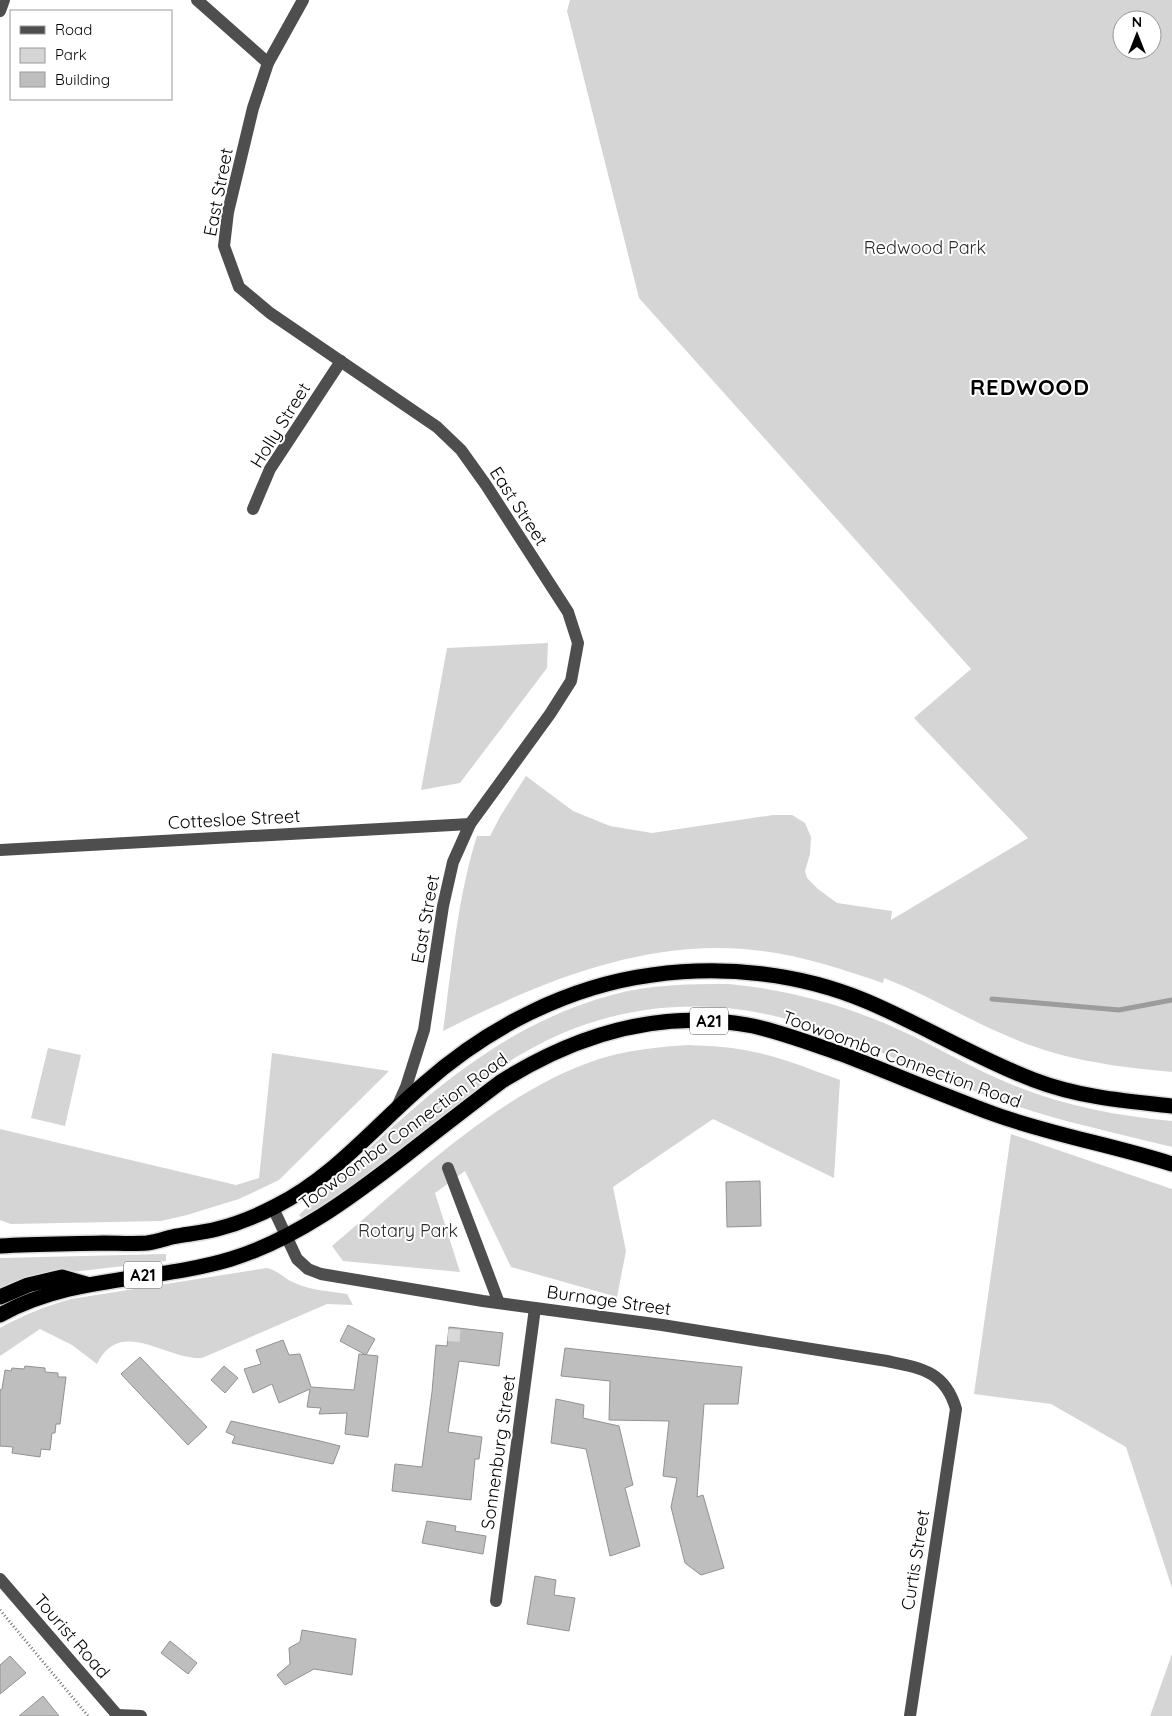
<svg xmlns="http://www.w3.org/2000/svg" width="1172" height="1716" font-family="Quicksand,sans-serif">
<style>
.green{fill:#d5d5d5;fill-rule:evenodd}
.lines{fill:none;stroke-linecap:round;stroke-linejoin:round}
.stream{stroke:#9c9c9c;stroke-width:5}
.building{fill:#bebebe;stroke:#929292}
.minor-tunnel{stroke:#d9d9d9;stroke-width:12;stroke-dasharray:12 6;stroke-linecap:butt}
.highway-casing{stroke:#dbdbdb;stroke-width:18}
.path{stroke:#707070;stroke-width:3;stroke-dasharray:1 2.5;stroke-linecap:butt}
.minor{stroke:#4e4e4e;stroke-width:12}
.highway{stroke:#000;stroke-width:15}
.labels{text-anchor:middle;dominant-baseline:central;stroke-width:4;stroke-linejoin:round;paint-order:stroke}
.shield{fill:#fff;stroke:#4c4c4c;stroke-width:1}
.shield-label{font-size:16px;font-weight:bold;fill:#000}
.street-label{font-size:18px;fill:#000;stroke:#fff}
.park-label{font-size:18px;fill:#2c2c2c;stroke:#fff}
.district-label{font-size:22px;font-weight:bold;letter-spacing:1px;fill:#000;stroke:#fff}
</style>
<rect width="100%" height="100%" fill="#fff"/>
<g class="green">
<path d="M570 0H1172V1072C1117 1067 1063 1060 1012 1038 968 1020 928 995 884 978L883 983C844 970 804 956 762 951 650 936 542 981 443 1031 452 966 457 899 477 836H490L501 815 526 776 573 811 610 826 652 833 773 815H792L805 823 811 837 810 854 805 871 807 878 818 889 837 903 892 911 891 920 1028 838 914 718 971 669 639 298 567 11ZM1122 20H1152V50H1122Z"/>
<path d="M548 643 547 668 460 783 421 790 447 648Z"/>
<path d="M729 984C790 990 849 1006 904 1032 941 1049 975 1070 1013 1085 1064 1106 1118 1116 1172 1121V1147C1113 1132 1053 1120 996 1099 927 1074 861 1040 790 1020 706 996 615 1004 538 1045 530 1049 521 1054 513 1059 494 1071 479 1088 461 1102 409 1142 358 1183 303 1220L299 1215C394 1126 482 1030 612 995 650 984 691 984 729 984Z"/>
<path d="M688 1045C711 1046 733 1047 754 1052 784 1058 812 1070 840 1080L834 1178 713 1119 613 1187 626 1251 617 1297 511 1267 465 1171 435 1193 460 1272 343 1261 332 1246C411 1179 499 1092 599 1059 627 1050 658 1047 688 1045Z"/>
<path d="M48 1048 81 1055 65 1126 31 1118Z"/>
<path d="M272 1053 389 1071 279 1180 239 1199 187 1215 161 1221 11 1224 0 1220V1129L236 1185 259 1178Z"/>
<path d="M1011 1134 1172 1189V1588L1126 1447 1051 1404 974 1394Z"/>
<path d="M166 1254V1261L47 1275 0 1291V1258Z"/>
<path d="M267 1268C279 1271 286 1280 297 1284 313 1291 331 1291 347 1294L353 1305 327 1304 202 1358C165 1360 121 1316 97 1364L72 1345 40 1329 0 1356V1328C23 1315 46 1306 71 1299Z"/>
<path d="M1172 1654V1716H1150Z"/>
</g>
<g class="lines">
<path class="stream" d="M992 999 1119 1010 1172 1000"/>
</g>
<g class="building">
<path d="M760 1181 761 1226 727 1227 726 1182Z"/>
<path d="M348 1325 375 1339 366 1355 340 1341Z"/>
<path d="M449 1327 503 1333 499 1366 459 1361 448 1432 482 1437 479 1459H475L471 1500 392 1491 395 1464 422 1467 432 1392 436 1345 447 1346Z"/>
<path d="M283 1340 289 1355 300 1354 311 1387 354 1390 359 1354 378 1356 368 1437 345 1434 347 1413 319 1414 321 1408 307 1407 310 1389 279 1403 272 1384 253 1393 244 1369 261 1364 256 1350Z"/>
<path d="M565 1348 742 1367 738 1404H704L697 1497 703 1495 724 1568 701 1575 685 1563 671 1507 677 1478 663 1476 669 1421 609 1420 610 1381 561 1376Z"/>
<path d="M140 1357 207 1427 188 1445 121 1374Z"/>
<path d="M25 1366 45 1368V1372L58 1373V1377H66L60 1424H56L55 1433H52L50 1450 41 1449 40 1457 12 1453 13 1447 0 1446V1390L2 1389 5 1370 11 1371 12 1368 24 1369Z"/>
<path d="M224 1366 238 1378 225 1393 211 1380Z"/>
<path d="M556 1399 584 1405 583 1418 619 1426 633 1485 625 1488 640 1546 610 1556 586 1449 551 1443Z"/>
<path d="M231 1421 320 1441 340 1446 333 1464 232 1443 235 1436 226 1432Z"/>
<path d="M427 1521 456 1526 455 1531 486 1536 483 1554 422 1543Z"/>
<path d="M535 1576 556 1580 554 1595 575 1598 569 1631 527 1624Z"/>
<path d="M302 1630 356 1639 352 1675 314 1669 285 1685 277 1675 290 1664 289 1648 300 1642Z"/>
<path d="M170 1641 197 1663 188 1674 161 1653Z"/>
<path d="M10 1656 26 1673 0 1694V1665Z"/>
<path d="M43 1696 59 1716H19Z"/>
</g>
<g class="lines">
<path class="minor-tunnel" d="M448 1335 462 1336"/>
<defs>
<g id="highway">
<path d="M0 1246C34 1244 68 1244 103 1243 117 1243 133 1244 147 1243 156 1242 164 1239 172 1237 187 1234 202 1233 217 1229 237 1224 257 1216 276 1206 334 1177 376 1125 424 1084 487 1028 568 986 652 975 724 965 799 973 866 1001 923 1025 976 1058 1034 1080 1078 1097 1125 1101 1172 1106"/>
<path d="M0 1297 28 1285 62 1277 86 1284"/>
<path d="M0 1315C71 1275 155 1282 231 1259 296 1239 353 1196 406 1155 438 1130 470 1105 502 1081 579 1033 662 1008 753 1026 785 1033 816 1045 847 1056 896 1075 945 1096 994 1114 1052 1135 1113 1145 1172 1164"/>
</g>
</defs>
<use href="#highway" class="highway-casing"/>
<path class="path" d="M0 1610 88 1716"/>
<g class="minor">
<path d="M197 0 268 63"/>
<path d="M303 0 268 63 253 108 228 212 224 246 239 287 270 313 437 427 461 450 486 485 568 612 578 643 571 681 550 714 470 824 453 862 443 906 424 1030 406 1087 397 1107"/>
<path d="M0 11 4 0"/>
<path d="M253 509 270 469 341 361"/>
<path d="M0 850 470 824"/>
<path d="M448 1168 499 1303"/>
<path d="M273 1208 297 1259 308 1269 321 1274 483 1301 662 1325 887 1361C921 1368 945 1371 956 1409L910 1716"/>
<path d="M0 1579 118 1716"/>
<path d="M496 1601 535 1308"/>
<path d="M117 1715 141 1716"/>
</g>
<use href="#highway" class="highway"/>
</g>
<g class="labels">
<g class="shield">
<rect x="690" y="1007.5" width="38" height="27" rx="4"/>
<rect x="124" y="1261.5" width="38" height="27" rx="4"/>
</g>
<g class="shield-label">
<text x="709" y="1021">A21</text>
<text x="143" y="1275">A21</text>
</g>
<g class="street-label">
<text transform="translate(218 192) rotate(-79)">East Street</text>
<text transform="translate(280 425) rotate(-58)">Holly Street</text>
<text transform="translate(519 506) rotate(57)">East Street</text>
<text transform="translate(234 819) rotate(-3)">Cottesloe Street</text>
<text transform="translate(425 919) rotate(-80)">East Street</text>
<text transform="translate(902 1059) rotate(20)">Toowoomba Connection Road</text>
<text transform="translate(403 1131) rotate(-36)">Toowoomba Connection Road</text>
<text transform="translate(609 1300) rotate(8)">Burnage Street</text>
<text transform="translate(498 1452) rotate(-82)">Sonnenburg Street</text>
<text transform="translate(915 1560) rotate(-81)">Curtis Street</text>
<text transform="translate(72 1636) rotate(49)">Tourist Road</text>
</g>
<g class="park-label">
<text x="925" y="247">Redwood Park</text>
<text x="408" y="1230">Rotary Park</text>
</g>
<g class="district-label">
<text x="1030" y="387">REDWOOD</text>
</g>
</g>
<rect x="10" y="10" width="162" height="90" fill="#ffffff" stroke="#999999"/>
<rect x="20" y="26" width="25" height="8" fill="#4e4e4e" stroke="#999999"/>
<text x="55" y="35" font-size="15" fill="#000000">Road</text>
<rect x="20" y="48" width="25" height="15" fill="#d5d5d5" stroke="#999999"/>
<text x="55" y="60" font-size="15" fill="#000000">Park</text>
<rect x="20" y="72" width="25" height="15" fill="#bebebe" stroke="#999999"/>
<text x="55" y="85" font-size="15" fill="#000000">Building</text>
<g transform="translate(1137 35)"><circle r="24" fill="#ffffff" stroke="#999999"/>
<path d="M0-4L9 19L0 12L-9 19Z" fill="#000000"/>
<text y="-8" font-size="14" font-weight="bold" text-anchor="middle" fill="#000000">N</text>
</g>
</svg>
